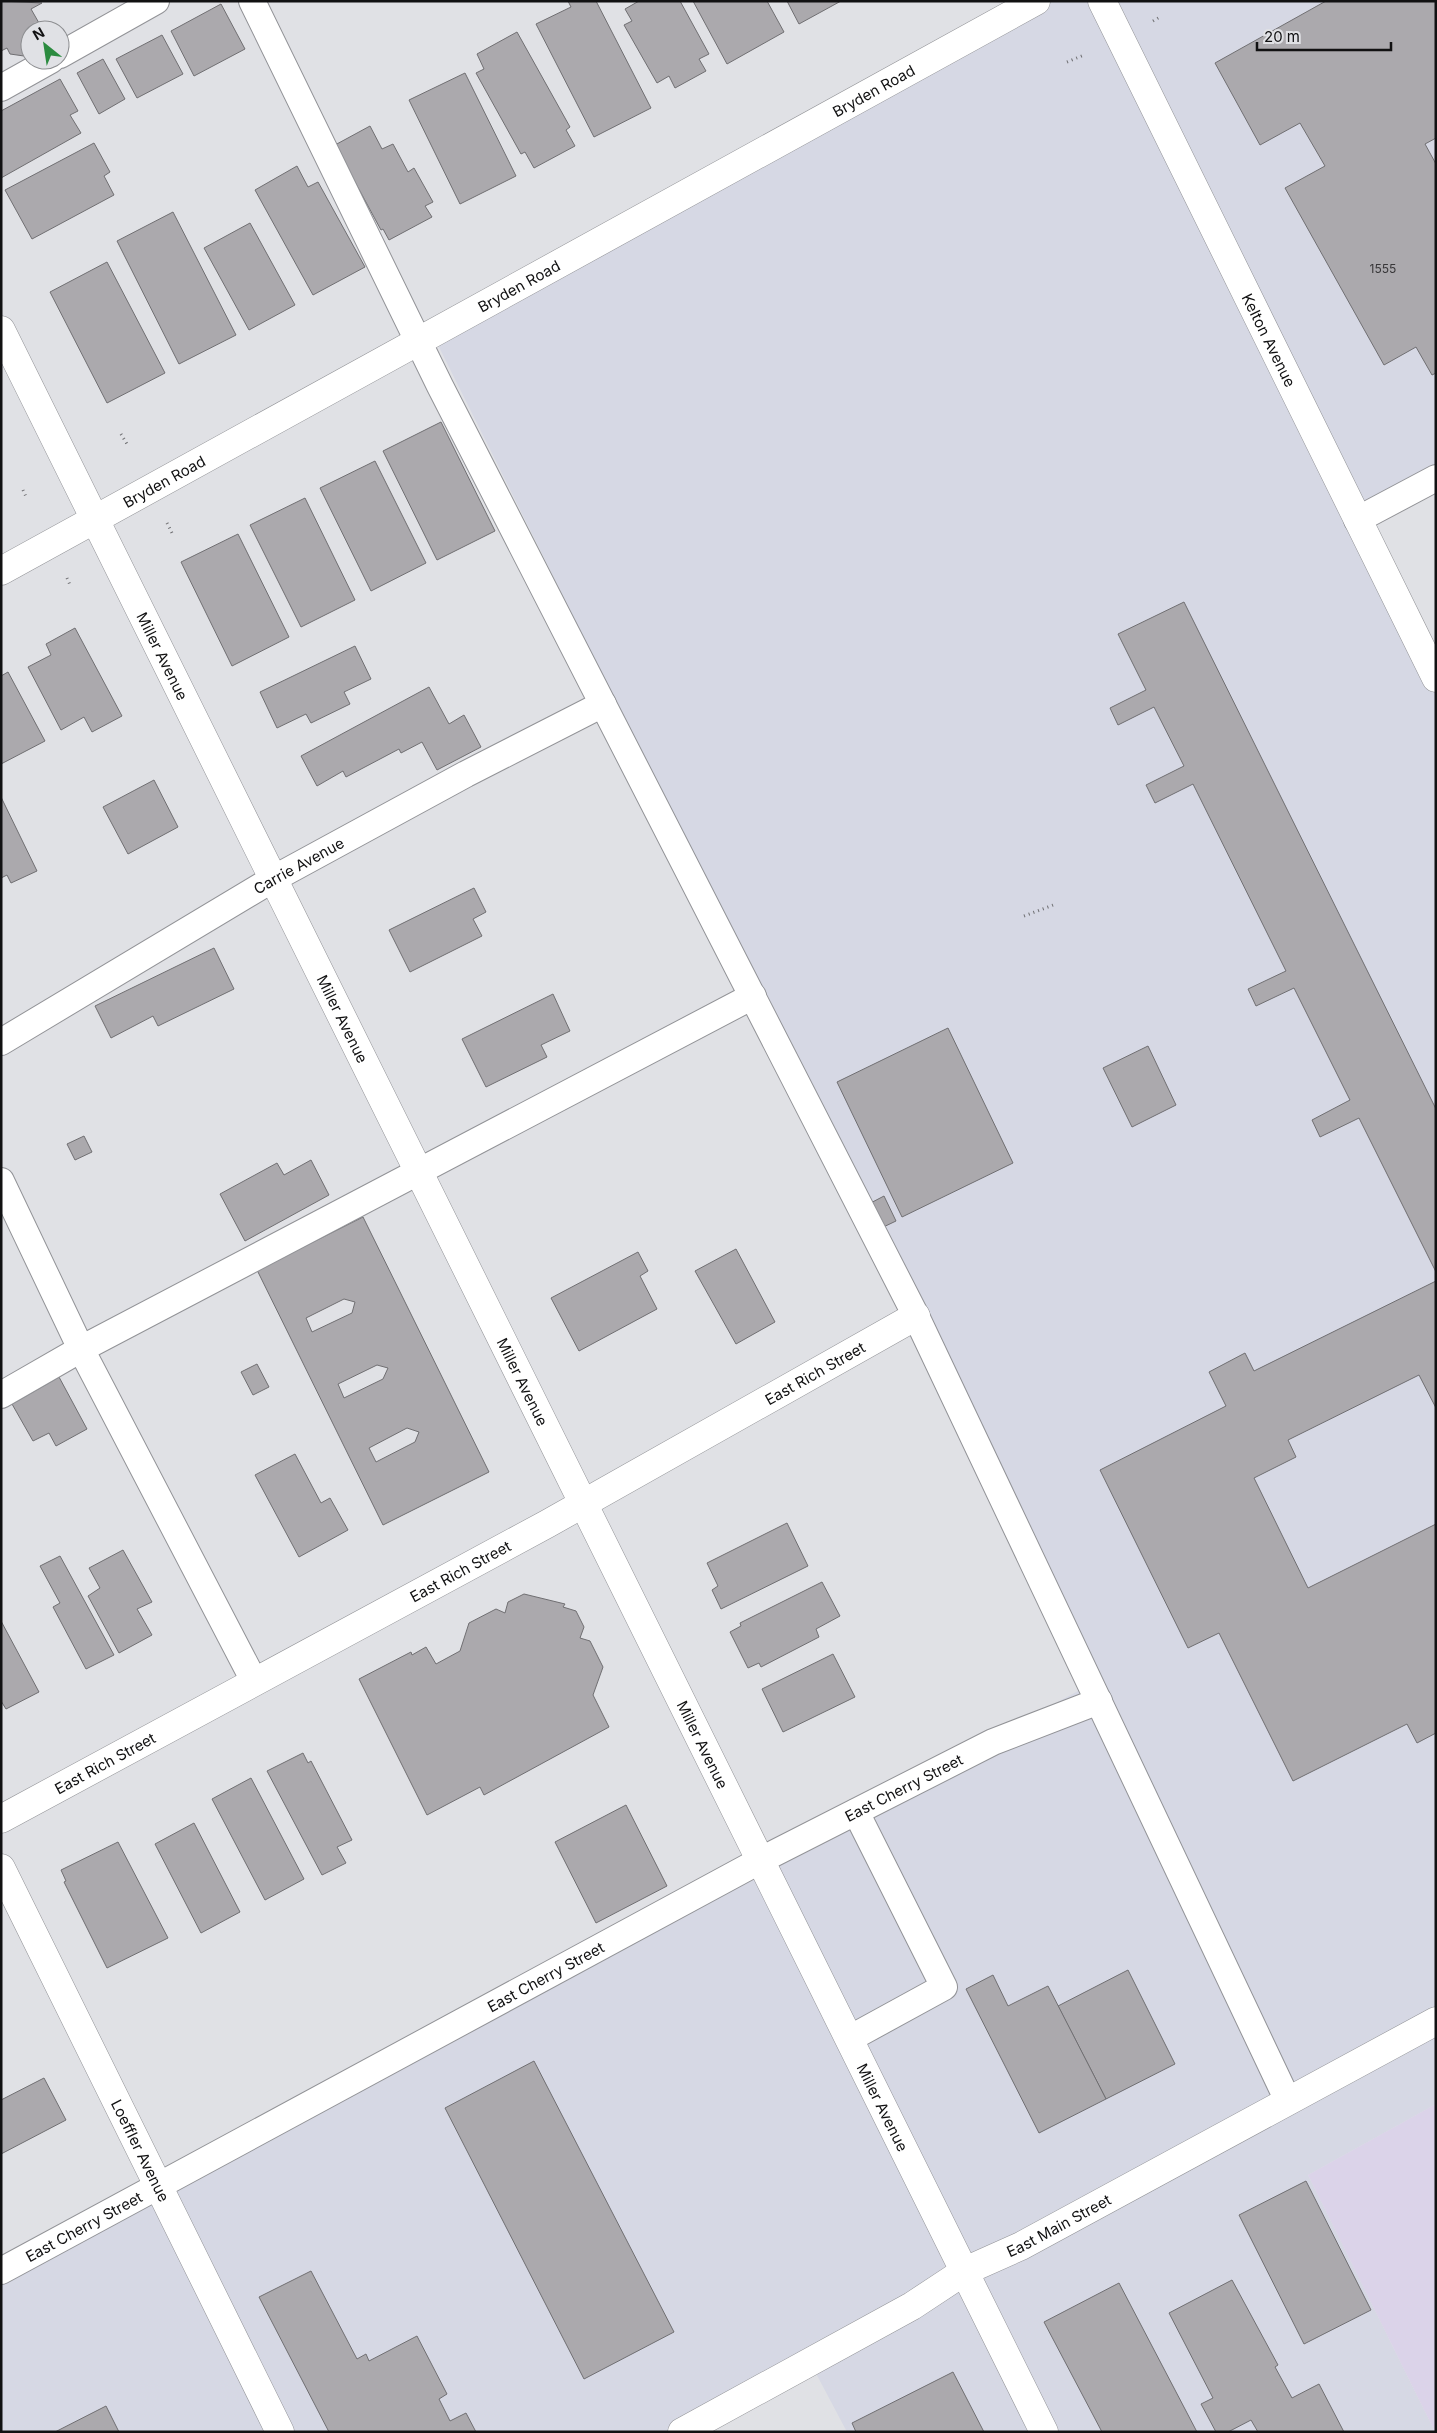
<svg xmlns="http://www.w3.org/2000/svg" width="1437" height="2433" font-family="Inter,sans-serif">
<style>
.built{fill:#d6d8e4}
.education{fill:#dbd3e9}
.building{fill:#aba9ad;stroke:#706f72;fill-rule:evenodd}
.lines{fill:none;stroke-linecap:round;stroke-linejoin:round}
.lane-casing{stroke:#929397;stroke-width:28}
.street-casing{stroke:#929397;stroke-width:29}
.secondary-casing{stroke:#929397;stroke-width:29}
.primary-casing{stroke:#929397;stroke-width:29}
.path{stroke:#6f6f72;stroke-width:3;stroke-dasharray:1 4;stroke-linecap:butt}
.lane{stroke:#fff;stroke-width:26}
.street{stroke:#fff;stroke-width:28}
.secondary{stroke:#fff;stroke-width:28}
.primary{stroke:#fff;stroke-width:28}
.labels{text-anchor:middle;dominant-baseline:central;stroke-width:4;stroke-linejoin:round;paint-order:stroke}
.number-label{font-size:12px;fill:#383739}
.street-label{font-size:15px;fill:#111112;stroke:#e0e1e5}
</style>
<rect width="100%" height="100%" fill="#e0e1e5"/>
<path class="built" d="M1033 1H1436V491L1368 526 1436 662V2104L1308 2175 1435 2432H847L811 2364 688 2432H1V2273L1102 1678 433 335Z"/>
<path class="education" d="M1436 2104V2432H1435L1308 2175Z"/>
<g class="building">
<path d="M1 1 42 3 31 9 43 30H30V53L24 56 10 54 7 48 1 51Z"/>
<path d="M568 1H596L651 108 594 137 536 24 571 7Z"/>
<path d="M639 1H680L709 54 699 59 706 71 675 88 669 76 657 83 624 25 632 21 625 9Z"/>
<path d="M693 1H767L784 32 727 64Z"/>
<path d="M787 1H841L799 24Z"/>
<path d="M1326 1H1436V138L1425 144 1436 164V373L1432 375 1416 347 1384 365 1285 188 1325 166 1300 123 1260 145 1215 63Z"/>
<path d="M221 4 245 49 194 76 171 31Z"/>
<path d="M517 32 570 127 566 130 575 146 534 168 525 152 521 154 476 73 484 69 477 54Z"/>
<path d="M162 35 183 74 137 98 116 59Z"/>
<path d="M103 59 125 99 99 114 77 73Z"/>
<path d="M465 73 516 176 460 204 409 100Z"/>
<path d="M60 79 78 111 70 115 81 133 1 178V111Z"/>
<path d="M370 126 382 149 393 144 408 172 414 168 433 202 425 206 432 217 389 240 383 229 381 230 335 145Z"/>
<path d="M94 143 110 172 104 176 114 195 32 239 5 190Z"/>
<path d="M297 166 308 187 318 182 365 267 313 295 255 190Z"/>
<path d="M173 212 236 335 179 364 117 241Z"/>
<path d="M250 223 295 305 249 330 204 248Z"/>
<path d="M107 262 165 373 107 403 50 292Z"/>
<path d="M441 422 495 531 437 560 383 451Z"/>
<path d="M375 461 426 563 371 591 320 488Z"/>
<path d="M305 498 355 600 301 627 250 525Z"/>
<path d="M238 534 289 637 232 666 181 562Z"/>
<path d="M1184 602 1436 1109V1272L1359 1118 1320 1137 1312 1120 1350 1100 1294 988 1256 1006 1248 989 1286 971 1193 784 1155 803 1146 785 1184 766 1154 707 1118 725 1110 708 1146 690 1118 634Z"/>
<path d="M75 628 122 716 92 732 84 717 61 730 28 667 51 655 46 644Z"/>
<path d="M355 646 371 679 344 692 350 704 311 723 306 714 277 728 260 692Z"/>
<path d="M8 672 45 741 1 764V676Z"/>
<path d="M429 687 449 724 464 715 481 747 437 770 422 742 401 753 399 749 346 777 343 771 317 786 301 756Z"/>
<path d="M154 780 178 827 128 854 103 807Z"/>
<path d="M1 797 37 871 11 883 7 875 1 878Z"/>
<path d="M474 888 486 912 473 919 482 936 410 972 389 930Z"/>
<path d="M214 948 234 989 158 1026 153 1016 111 1038 95 1006Z"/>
<path d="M553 994 570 1031 541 1045 547 1057 486 1087 462 1039Z"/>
<path d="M948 1028 1013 1163 902 1217 837 1082Z"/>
<path d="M1148 1046 1176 1105 1132 1127 1103 1068Z"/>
<path d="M84 1136 92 1152 75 1160 67 1144Z"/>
<path d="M311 1160 329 1195 245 1241 220 1194 277 1163 284 1175Z"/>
<path d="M884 1196 896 1221 875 1231 863 1207Z"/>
<path d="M363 1217 489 1472 383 1525 257 1270ZM344 1299 355 1302 352 1313 312 1332 306 1318ZM377 1365 388 1368 383 1379 344 1398 338 1384ZM407 1428 419 1432 415 1442 376 1462 369 1448Z"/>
<path d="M736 1249 775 1322 736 1344 695 1271Z"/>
<path d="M638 1252 648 1271 640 1276 657 1309 579 1351 551 1298Z"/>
<path d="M1436 1281V1408L1419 1375 1288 1440 1296 1457 1254 1478 1308 1588 1436 1524V1733L1417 1743 1407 1724 1293 1781 1219 1633 1188 1648 1100 1470 1226 1406 1209 1372 1245 1353 1254 1371Z"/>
<path d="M257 1364 269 1387 253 1395 241 1372Z"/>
<path d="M59 1377 87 1429 56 1446 49 1433 33 1441 12 1404Z"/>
<path d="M295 1454 321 1503 330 1498 348 1530 299 1557 255 1475Z"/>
<path d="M787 1523 808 1566 721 1609 712 1590 718 1586 707 1563Z"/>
<path d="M123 1550 152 1602 137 1609 152 1635 119 1653 88 1596 100 1588 89 1568Z"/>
<path d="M60 1556 114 1655 86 1669 53 1607 60 1603 40 1566Z"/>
<path d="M822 1582 840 1616 816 1629 819 1637 761 1667 759 1663 748 1668 730 1632 741 1626 740 1623Z"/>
<path d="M524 1594 565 1604 563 1607 576 1611 584 1627 580 1638 590 1641 603 1667 593 1695 609 1727 484 1795 480 1787 427 1815 359 1679 411 1652 412 1655 426 1647 436 1664 460 1651 469 1623 496 1609 505 1613 508 1602Z"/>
<path d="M1 1621 39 1692 6 1709 1 1701Z"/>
<path d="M833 1654 855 1697 783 1732 762 1689Z"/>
<path d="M303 1753 308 1763 311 1761 352 1840 337 1847 346 1863 322 1875 267 1771Z"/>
<path d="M251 1778 304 1879 265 1900 212 1799Z"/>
<path d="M626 1805 667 1886 596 1923 555 1842Z"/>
<path d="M194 1823 240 1912 201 1933 155 1844Z"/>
<path d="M118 1842 168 1938 107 1968 64 1882 66 1881 61 1870Z"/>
<path d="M1128 1970 1175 2064 1106 2099 1058 2006Z"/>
<path d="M993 1975 1008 2006 1048 1986 1106 2099 1039 2133 966 1989Z"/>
<path d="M534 2061 674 2332 584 2379 445 2108Z"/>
<path d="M44 2078 66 2120 1 2154V2100Z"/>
<path d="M1306 2181 1371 2310 1304 2344 1239 2215Z"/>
<path d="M311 2271 357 2359 366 2354 369 2361 417 2336 447 2394 439 2399 450 2421 466 2413 476 2432H329L259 2297Z"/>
<path d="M1232 2280 1278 2365 1275 2367 1292 2398 1319 2384 1344 2432H1258L1251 2420 1228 2432H1216L1201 2404 1213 2398 1169 2313Z"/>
<path d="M1119 2283 1197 2432H1102L1044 2322Z"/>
<path d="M953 2372 984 2432H856L852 2423Z"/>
<path d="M106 2406 119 2432H55Z"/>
</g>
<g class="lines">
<defs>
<g id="lane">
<path d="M252 1 440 386 916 1316 1288 2101"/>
<path d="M60 55 156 1"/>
<path d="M1 88 51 60"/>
<path d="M1357 520 1436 478"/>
<path id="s1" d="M1 1042 273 879 466 774 603 704"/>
<path d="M1 1181 81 1349 254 1681"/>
<path d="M1 1395 81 1349 753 996"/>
<path d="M849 2039 944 1987 856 1812"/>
<path id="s2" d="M1 2271 761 1860 993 1742 1099 1701"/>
</g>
<g id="street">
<path id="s3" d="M1 571 1036 1"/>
<path id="s4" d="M1 1819 547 1524 916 1316"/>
<path id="s5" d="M1 1868 280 2432"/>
</g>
<g id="secondary">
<path id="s6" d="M1102 1 1436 678"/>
<path id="s7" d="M1 330 1044 2432"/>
</g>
<g id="primary">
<path id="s8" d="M682 2432 912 2306 965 2271 1021 2246 1436 2021"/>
</g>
</defs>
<use href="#lane" class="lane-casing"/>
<use href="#street" class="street-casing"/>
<use href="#secondary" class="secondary-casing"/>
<use href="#primary" class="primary-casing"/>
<g class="path">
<path d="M1153 21 1160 17"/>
<path d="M1067 62 1084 55"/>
<path d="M121 434 127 444"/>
<path d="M23 490 27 499"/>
<path d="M167 523 172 533"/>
<path d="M67 578 70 585"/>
<path d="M1024 916 1056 904"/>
</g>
<use href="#lane" class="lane"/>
<use href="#street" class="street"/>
<use href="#secondary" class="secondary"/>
<use href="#primary" class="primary"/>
</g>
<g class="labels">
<g class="number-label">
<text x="1383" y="268">1555</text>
</g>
<g class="street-label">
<text stroke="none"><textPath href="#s3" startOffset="996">Bryden Road</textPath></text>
<text stroke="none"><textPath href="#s3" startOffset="591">Bryden Road</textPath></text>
<text stroke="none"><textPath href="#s6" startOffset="378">Kelton Avenue</textPath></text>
<text stroke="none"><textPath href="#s3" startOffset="186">Bryden Road</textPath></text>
<text stroke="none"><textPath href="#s7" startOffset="364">Miller Avenue</textPath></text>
<text stroke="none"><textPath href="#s1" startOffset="346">Carrie Avenue</textPath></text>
<text stroke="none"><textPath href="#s7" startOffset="769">Miller Avenue</textPath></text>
<text stroke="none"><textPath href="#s4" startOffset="928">East Rich Street</textPath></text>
<text stroke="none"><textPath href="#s7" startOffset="1174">Miller Avenue</textPath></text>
<text stroke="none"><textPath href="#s4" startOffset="522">East Rich Street</textPath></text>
<text stroke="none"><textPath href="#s7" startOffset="1579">Miller Avenue</textPath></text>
<text stroke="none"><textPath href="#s4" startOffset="118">East Rich Street</textPath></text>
<text stroke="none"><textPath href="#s2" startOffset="1024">East Cherry Street</textPath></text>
<text stroke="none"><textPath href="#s2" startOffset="619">East Cherry Street</textPath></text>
<text stroke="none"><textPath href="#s7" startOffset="1984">Miller Avenue</textPath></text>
<text stroke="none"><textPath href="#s5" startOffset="315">Loeffler Avenue</textPath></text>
<text stroke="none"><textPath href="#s8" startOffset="430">East Main Street</textPath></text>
<text stroke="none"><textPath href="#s2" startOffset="94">East Cherry Street</textPath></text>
</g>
</g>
<rect width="1437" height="2433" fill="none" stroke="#111112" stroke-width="5"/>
<g transform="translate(45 45) rotate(330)"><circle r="24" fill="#e0e1e5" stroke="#8d8e91"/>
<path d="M0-4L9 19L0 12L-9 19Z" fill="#2b8b3f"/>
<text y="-8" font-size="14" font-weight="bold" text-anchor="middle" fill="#111112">N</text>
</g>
<path d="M1257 42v8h134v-8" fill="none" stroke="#111112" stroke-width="2.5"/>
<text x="1264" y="42" font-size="15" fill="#111112" stroke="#e0e1e5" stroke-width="4" paint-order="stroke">20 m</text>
</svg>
